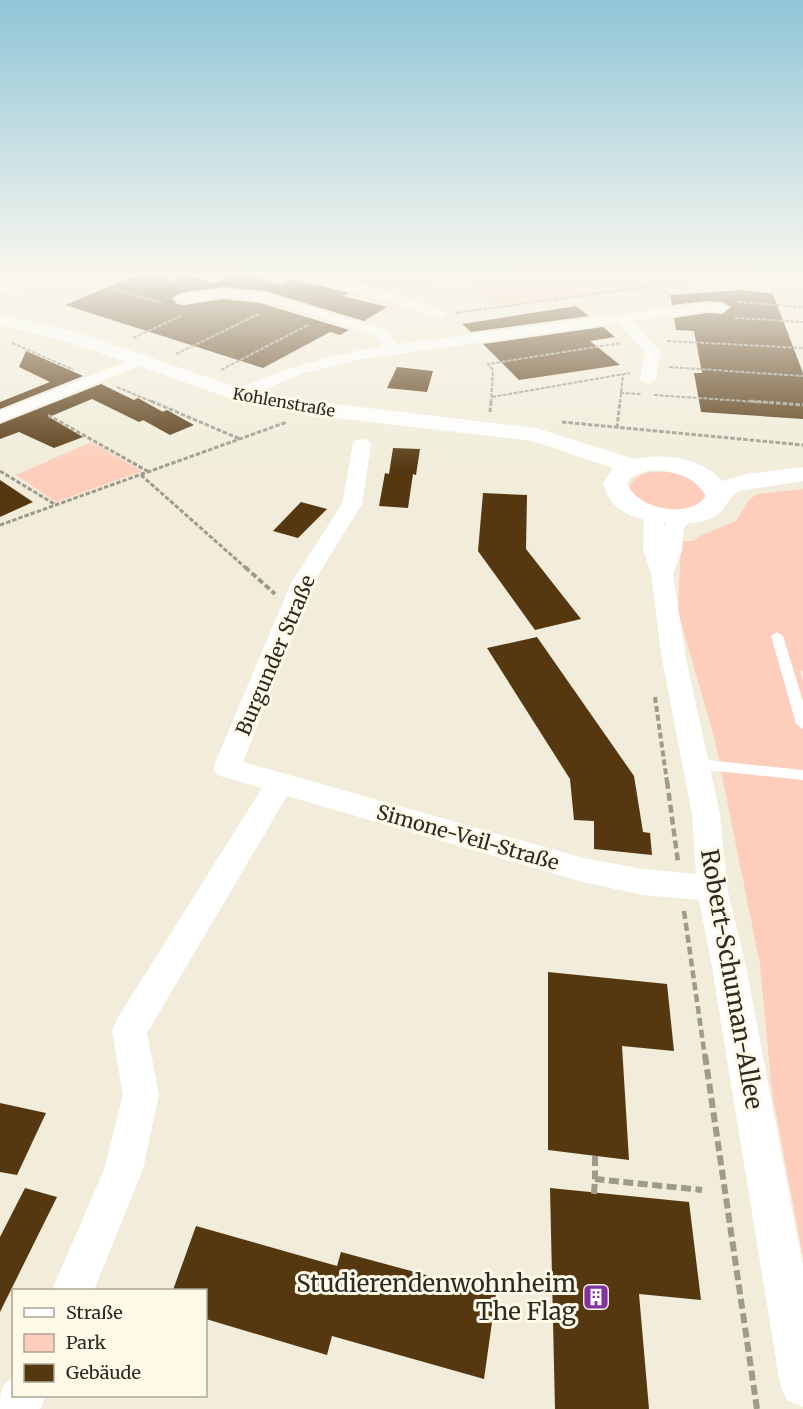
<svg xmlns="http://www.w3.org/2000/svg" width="803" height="1409" font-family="Merriweather,serif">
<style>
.green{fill:#fecdbb}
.building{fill:#553710}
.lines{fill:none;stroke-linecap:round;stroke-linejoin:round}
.path-far4{stroke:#9e9b8d;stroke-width:2;stroke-dasharray:4 1.5;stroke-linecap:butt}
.path-far3{stroke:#9e9b8d;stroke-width:3;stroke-dasharray:4.5 2;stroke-linecap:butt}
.path-far2{stroke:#9e9b8d;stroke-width:4;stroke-dasharray:6 3;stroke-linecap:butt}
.path-far1{stroke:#9e9b8d;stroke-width:4.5;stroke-dasharray:8 4;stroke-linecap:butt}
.path{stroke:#9e9b8d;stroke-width:6;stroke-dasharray:10 4.5;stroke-linecap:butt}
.lane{fill:#fff;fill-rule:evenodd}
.street{fill:#fff;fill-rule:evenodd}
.secondary{fill:#fff;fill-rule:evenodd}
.labels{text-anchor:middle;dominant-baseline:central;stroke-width:6;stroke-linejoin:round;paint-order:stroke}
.far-street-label{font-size:16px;fill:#2b2a23;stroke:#fefae7}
.street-label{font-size:20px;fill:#2b2a23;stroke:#fefae7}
.near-street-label{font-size:24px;fill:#2b2a23;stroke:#fefae7}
.near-poi-label{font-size:24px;fill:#2b2a23;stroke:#fefae7;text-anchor:end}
</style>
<rect width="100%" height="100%" fill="#f1edda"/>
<g class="green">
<path d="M0 273H104L0 283Z"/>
<path d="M311 273H744L493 307 470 283 444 282 419 287H385L368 289Z"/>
<path d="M91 442 142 471 56 502 16 475Z"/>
<path d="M668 472C685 475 698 479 705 495 698 521 634 511 630 486 637 471 654 471 668 472Z"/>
<path d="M803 489V671H800L803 681V1258L772 1092 760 964 715 740 678 612 681 541H693L702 535 736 521 749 500 757 494Z"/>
</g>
<g class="building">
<path d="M166 273 169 282 186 275 215 283 237 273 281 284 292 279 349 293 343 296 387 307 364 321 265 291 223 287 181 293 172 298 177 304 184 305 223 299 260 303 349 330 340 335 330 332 263 368 65 305 130 278 146 274Z"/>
<path d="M742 290 773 294 803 373V419L701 412 694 373H702L694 331 676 330 674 318 708 313 722 314 731 307 722 302 708 301 672 305 670 295Z"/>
<path d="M576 306 589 316 471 332 462 324Z"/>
<path d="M603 327 615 337 590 341 620 365 519 380 483 344Z"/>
<path d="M26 351 83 376 0 409V402L50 382 19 367Z"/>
<path d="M397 367 433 371 427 392 387 388Z"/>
<path d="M101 384 134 400 138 398 163 412 139 422 92 399 49 417 83 437 54 448 19 432 0 439V424Z"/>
<path d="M167 410 194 425 170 435 143 420Z"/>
<path d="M393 448 420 449 416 475 413 474 408 508 379 506 385 473 389 474Z"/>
<path d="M0 480 33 502 0 517Z"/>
<path d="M483 493 527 495 526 549 581 619 535 630 478 551Z"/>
<path d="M301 502 327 509 298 538 273 531Z"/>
<path d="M537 637 634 776 643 832 650 833 652 855 594 849V821L574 820 570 779 487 648Z"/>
<path d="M548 972 667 984 674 1051 622 1046 629 1160 548 1150Z"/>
<path d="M0 1103 46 1113 17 1175 0 1172Z"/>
<path d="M25 1188 57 1197 0 1312V1237Z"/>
<path d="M550 1188 689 1202 701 1300 639 1294 649 1409H555Z"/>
<path d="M196 1226 337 1266 341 1252 496 1294 484 1379 332 1336 327 1355 206 1319V1290H173Z"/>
</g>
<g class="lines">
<g class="path-far4">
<path d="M115 290 162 303"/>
<path d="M738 302 803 307"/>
<path d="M456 313 748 273"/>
<path d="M735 318 803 322"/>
<path d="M133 338 183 315"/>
<path d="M667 341 803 348"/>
<path d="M12 343 74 370"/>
<path d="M176 354 259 314"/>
<path d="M669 367 803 376"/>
<path d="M221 370 308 325"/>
<path d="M117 387 155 403"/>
<path d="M620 393 641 394"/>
<path d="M654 395 772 403"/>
<path d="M492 397 630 373"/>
<path d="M491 403 493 370 488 364 621 343"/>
<path d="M620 403 623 375"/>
</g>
<g class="path-far3">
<path d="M151 401 240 439"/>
<path d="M750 401 803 405"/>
<path d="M490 412 491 401"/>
<path d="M48 415 149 472"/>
<path d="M562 422 803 445"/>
<path d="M617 428 620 401"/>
<path d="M0 471 56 505"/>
<path d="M141 475 247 569"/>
<path d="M0 525 287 422"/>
</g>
<g class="path-far2">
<path d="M245 567 275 594"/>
<path d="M655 697 667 782"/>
</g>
<g class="path-far1">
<path d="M667 781 678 862"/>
<path d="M684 911 705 1057"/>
</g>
<g class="path">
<path d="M705 1055 757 1409"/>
<path d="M595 1156V1179"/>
<path d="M594 1194 595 1179 702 1190"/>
</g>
<g class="lane">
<path d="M777 632 783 636 803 701V729L796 724 771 636Z"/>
<path d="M696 759 803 770V780L696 769 691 768 689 764 691 760Z"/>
</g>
<g class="street">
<path d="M80 273H122L116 277 0 291V283Z"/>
<path d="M291 273C339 273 400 295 445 311L447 314 440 318 435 317 399 304 292 276Z"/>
<path d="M223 289 265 293 386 330 397 344 708 303 722 304 729 308 722 312 708 311 632 321 661 351 656 379 648 384 640 379 645 352 618 323 357 360 301 374 238 400 232 399 230 395 232 391C281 369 330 355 383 346L376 336C331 322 270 296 223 297 210 297 184 309 174 299L181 295Z"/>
<path d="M140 356 148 361 145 364 0 422V411Z"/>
<path d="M362 439 368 440 371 444 362 504 313 583 243 762 583 858 643 869 696 874 692 814 662 659 651 574 643 549 644 522 638 512 641 508H655L664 522V527C671 516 679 508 692 512L695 516 684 528 682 551 673 574 686 659 720 814 727 888 746 967 803 1266V1407L787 1400 780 1384 712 967 699 900 643 895 583 882 287 796 147 1033 159 1095 143 1169 94 1290H52L105 1167 123 1095 112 1031 117 1019 262 788 217 775 213 768 291 583 342 504 353 444 356 440Z"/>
<path d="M14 1377V1396H46L40 1409H0C0 1396 0 1383 14 1377Z"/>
</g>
<path class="secondary" d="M0 314 79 333 242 389 318 402 536 428 634 459C663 453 701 457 722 481L747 474 803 467V481L739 491C728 497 726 509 717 515 694 530 637 525 617 507 609 500 606 493 603 483L613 468 533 441 318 416 238 401 66 341 0 326ZM650 470C673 471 694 475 706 496 690 520 636 509 627 483L631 477Z"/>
</g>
<linearGradient id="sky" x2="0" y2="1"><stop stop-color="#90c5d7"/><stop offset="0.58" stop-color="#f9f7ee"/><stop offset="1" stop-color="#f9f7ee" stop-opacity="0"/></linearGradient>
<rect width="803" height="471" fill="url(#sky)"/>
<defs>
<symbol id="building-square" viewBox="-11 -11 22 22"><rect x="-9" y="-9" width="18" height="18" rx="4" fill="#8231a0" stroke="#fefae7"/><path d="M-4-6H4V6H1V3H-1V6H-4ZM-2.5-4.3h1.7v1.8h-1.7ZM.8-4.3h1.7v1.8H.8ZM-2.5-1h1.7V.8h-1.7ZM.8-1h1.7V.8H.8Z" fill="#fff"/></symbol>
</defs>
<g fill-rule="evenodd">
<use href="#building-square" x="581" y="1282" width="30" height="30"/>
</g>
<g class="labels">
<g class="far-street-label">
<text transform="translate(284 402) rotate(10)">Kohlenstraße</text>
</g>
<g class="street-label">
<text transform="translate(275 655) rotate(-67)">Burgunder Straße</text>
<text transform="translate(468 837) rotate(16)">Simone-Veil-Straße</text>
</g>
<g class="near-street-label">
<text transform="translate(732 979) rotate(80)">Robert-Schuman-Allee</text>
</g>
<g class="near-poi-label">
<text x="576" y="1283">Studierendenwohnheim<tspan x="576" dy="28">The Flag</tspan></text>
</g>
</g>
<rect x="12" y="1289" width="195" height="108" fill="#fefae7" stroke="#aaa799" stroke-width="1.5"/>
<rect x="24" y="1308" width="30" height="9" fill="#ffffff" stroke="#aaa799" stroke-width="1.5"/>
<text x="66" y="1319" font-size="18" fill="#2b2a23">Straße</text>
<rect x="24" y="1334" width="30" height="18" fill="#fecdbb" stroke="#aaa799" stroke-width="1.5"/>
<text x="66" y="1349" font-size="18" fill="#2b2a23">Park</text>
<rect x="24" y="1364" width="30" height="18" fill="#553710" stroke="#aaa799" stroke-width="1.5"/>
<text x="66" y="1379" font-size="18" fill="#2b2a23">Gebäude</text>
</svg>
